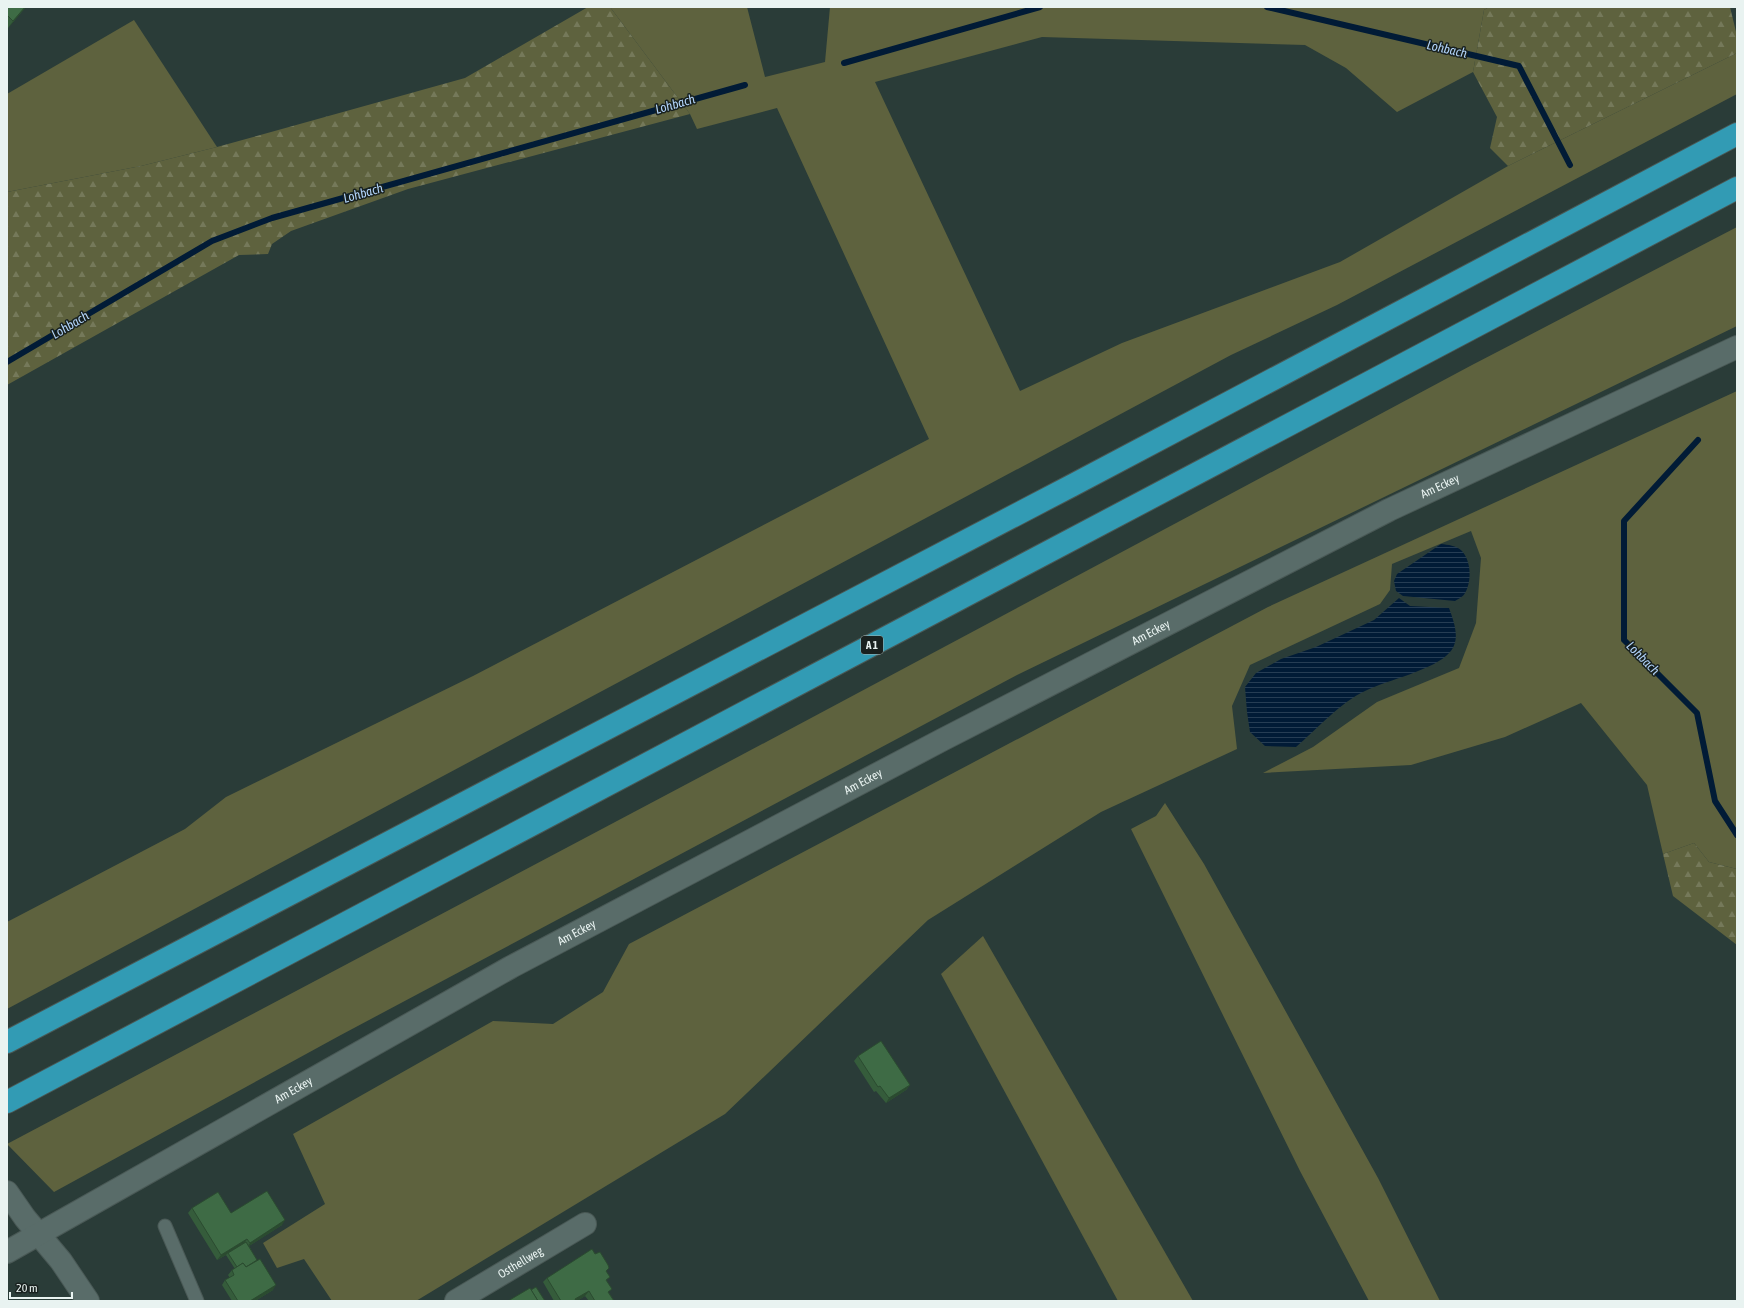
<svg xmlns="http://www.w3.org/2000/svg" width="1744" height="1308" font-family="'Asap Condensed',sans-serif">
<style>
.grass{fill:#5e623e}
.forest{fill:url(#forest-firs)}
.water{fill:url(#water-rules)}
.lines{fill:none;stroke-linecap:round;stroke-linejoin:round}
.stream{stroke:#011b36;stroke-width:6}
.service-casing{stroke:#4a5956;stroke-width:15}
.minor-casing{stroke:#4a5956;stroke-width:24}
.tertiary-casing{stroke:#4a5956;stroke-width:24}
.motorway-casing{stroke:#4a5956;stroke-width:24}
.service{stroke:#596c69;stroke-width:13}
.minor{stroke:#596c69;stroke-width:22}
.tertiary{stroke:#596c69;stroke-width:22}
.motorway{stroke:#329bb4;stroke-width:22}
.wall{fill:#355c3b}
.shaded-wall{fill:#2b4b30}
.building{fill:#3e6b45;stroke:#2b4b30}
.labels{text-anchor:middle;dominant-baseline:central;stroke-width:3;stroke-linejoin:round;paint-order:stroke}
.shield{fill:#19211f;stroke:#abb4b2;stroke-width:1}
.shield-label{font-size:11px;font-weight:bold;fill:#e9f3f1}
.street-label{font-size:12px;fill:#e9f3f1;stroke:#19211f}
.water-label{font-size:13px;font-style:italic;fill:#b1d3f9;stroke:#19211f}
</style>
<defs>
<pattern id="forest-firs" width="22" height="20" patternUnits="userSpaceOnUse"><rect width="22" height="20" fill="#5e623e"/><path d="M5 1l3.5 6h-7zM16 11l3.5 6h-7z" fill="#75795a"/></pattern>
<pattern id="water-rules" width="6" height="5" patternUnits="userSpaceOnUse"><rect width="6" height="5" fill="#011b36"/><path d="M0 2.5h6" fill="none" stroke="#263d54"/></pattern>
</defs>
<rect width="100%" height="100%" fill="#2a3c38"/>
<g class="grass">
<path d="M610 7H747L765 77 825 62 830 7H1489L1484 10 1473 72 1397 112 1346 68 1305 45 1042 37 875 82 1020 391 1122 343 1340 262 1508 166 1737 53V94L1337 305 1231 355 7 1009V922L185 829 226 797 473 676 929 439 777 108 697 129 690 114Z"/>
<path d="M134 20 217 147 141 166 7 192V94Z"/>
<path d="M1737 227V326L1017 675 339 1036 54 1192 7 1144 768 741 1472 365Z"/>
<path d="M1737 391V869L1709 862 1694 843 1663 854 1647 785 1581 703 1505 737 1411 765 1263 773 1313 747 1377 702 1459 668 1476 623 1481 558 1471 531 1392 564 1390 590 1380 604 1250 665 1232 706 1237 749 1101 812 928 920 725 1114 416 1301H332L304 1259 277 1268 263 1243 325 1204 293 1134 493 1021 553 1024 603 992 629 944 1268 607Z"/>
<path d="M1165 803 1204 864 1378 1178 1440 1301H1369L1300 1171 1131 829 1156 816Z"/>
<path d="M983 936 1193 1301H1118L941 974Z"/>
</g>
<g class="forest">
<path d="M588 7H610L690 114 408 189 291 231 272 244 268 254 239 255 7 385V192L141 166 217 147 465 78Z"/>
<path d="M1489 7H1730L1737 36V53L1508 166 1490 148 1497 117 1473 72 1484 10Z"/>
<path d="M1694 843 1709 862 1737 869V945L1673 896 1663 854Z"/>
</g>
<g class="water">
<path d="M1441 544C1448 545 1456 545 1462 551 1471 561 1472 581 1465 593 1463 597 1458 599 1455 601L1403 596 1396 591 1394 581 1397 574Z"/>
<path d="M1399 598 1410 606 1449 608C1454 622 1461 639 1450 652 1435 670 1387 680 1365 691 1341 702 1317 729 1296 747L1265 746 1250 732 1247 712 1245 687 1256 673 1281 659 1316 647 1374 620Z"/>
</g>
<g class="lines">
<g class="stream">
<path d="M1267 7 1519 66 1570 165"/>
<path d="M844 63 1040 7"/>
<path d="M7 362 212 241 272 218 745 85"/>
<path d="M1698 440 1624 521V640L1697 713 1715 801 1737 835"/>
</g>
<defs>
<path id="service" d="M165 1226 197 1301"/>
<g id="minor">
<path d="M7 1192 25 1218 61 1261 88 1301"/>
<path id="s1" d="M456 1301 585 1224"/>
</g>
<g id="tertiary">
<path id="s2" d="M7 1252 511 967 942 740 1389 510 1737 347"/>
</g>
<g id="motorway">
<path d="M7 1042 1071 486 1737 134"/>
<path d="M7 1102 1737 188"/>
</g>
</defs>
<use href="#service" class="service-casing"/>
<use href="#minor" class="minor-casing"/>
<use href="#tertiary" class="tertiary-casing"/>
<use href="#motorway" class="motorway-casing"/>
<use href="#service" class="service"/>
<use href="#minor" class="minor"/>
<use href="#tertiary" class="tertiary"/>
<use href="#motorway" class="motorway"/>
</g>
<g class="wall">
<path d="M7 7H26L8 28 7 27Z"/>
<path d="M858 1056 910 1085 906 1090 886 1103 876 1091 874 1092 854 1061Z"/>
<path d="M192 1208 231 1213 282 1225 249 1246 273 1290 255 1301H232L222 1285 225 1280 230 1278 228 1275 232 1270 235 1269 226 1255 217 1260 188 1213Z"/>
<path d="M606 1271 607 1281 609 1293 614 1301H589L585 1296 577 1301H554L543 1282 547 1278Z"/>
</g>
<g class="shaded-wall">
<path d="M25 7H26L8 28 13 21Z"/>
<path d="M910 1085 906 1090 886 1103 889 1098Z"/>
<path d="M285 1220 282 1225 246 1248 250 1243Z"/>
<path d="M247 1239 244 1244 228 1253 226 1255 217 1260 221 1255Z"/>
<path d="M276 1285 273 1290 255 1301H250Z"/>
<path d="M589 1291 585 1296 577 1301H574L575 1299Z"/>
</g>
<g class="building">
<path d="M7 7H25L13 21 7 15Z"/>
<path d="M881 1041 910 1085 889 1098 880 1086 878 1087 858 1056Z"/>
<path d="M267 1191 285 1220 250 1243 247 1239 221 1255 192 1208 218 1192 231 1213Z"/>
<path d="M246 1242 257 1260 246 1267 243 1263 237 1267 228 1253Z"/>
<path d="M592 1249 595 1254 600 1252 608 1265 609 1268 606 1271 610 1277 606 1280 612 1289 608 1292 614 1301H595L589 1291 575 1299 576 1301H561L547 1278Z"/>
<path d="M260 1259 276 1285 250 1301H238L225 1280 234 1275 232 1270 243 1263 246 1267Z"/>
<path d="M536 1287 545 1301H538L531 1290Z"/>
<path d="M530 1288 538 1301H508Z"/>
</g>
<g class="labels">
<rect class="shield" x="861" y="636" width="22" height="18" rx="3"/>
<g class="shield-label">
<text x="872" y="645">A 1</text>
</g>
<g class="street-label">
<text stroke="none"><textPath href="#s2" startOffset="1625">Am Eckey</textPath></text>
<text stroke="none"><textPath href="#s2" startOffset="1301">Am Eckey</textPath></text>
<text stroke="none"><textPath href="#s2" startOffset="977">Am Eckey</textPath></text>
<text stroke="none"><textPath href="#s2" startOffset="653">Am Eckey</textPath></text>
<text stroke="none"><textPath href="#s2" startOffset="329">Am Eckey</textPath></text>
<text stroke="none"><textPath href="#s1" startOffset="75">Osthellweg</textPath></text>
</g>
<g class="water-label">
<text transform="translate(1447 49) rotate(13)">Lohbach</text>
<text transform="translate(675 104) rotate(-16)">Lohbach</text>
<text transform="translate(363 193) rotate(-16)">Lohbach</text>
<text transform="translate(70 325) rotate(-31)">Lohbach</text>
<text transform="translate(1643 658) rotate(45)">Lohbach</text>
</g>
</g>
<rect width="1744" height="1308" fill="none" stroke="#e9f3f1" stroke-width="16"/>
<path d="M10 1292v6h62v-6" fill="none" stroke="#e9f3f1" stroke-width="2"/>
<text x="16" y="1292" font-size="12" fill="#e9f3f1" stroke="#19211f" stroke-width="3" paint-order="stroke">20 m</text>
</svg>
